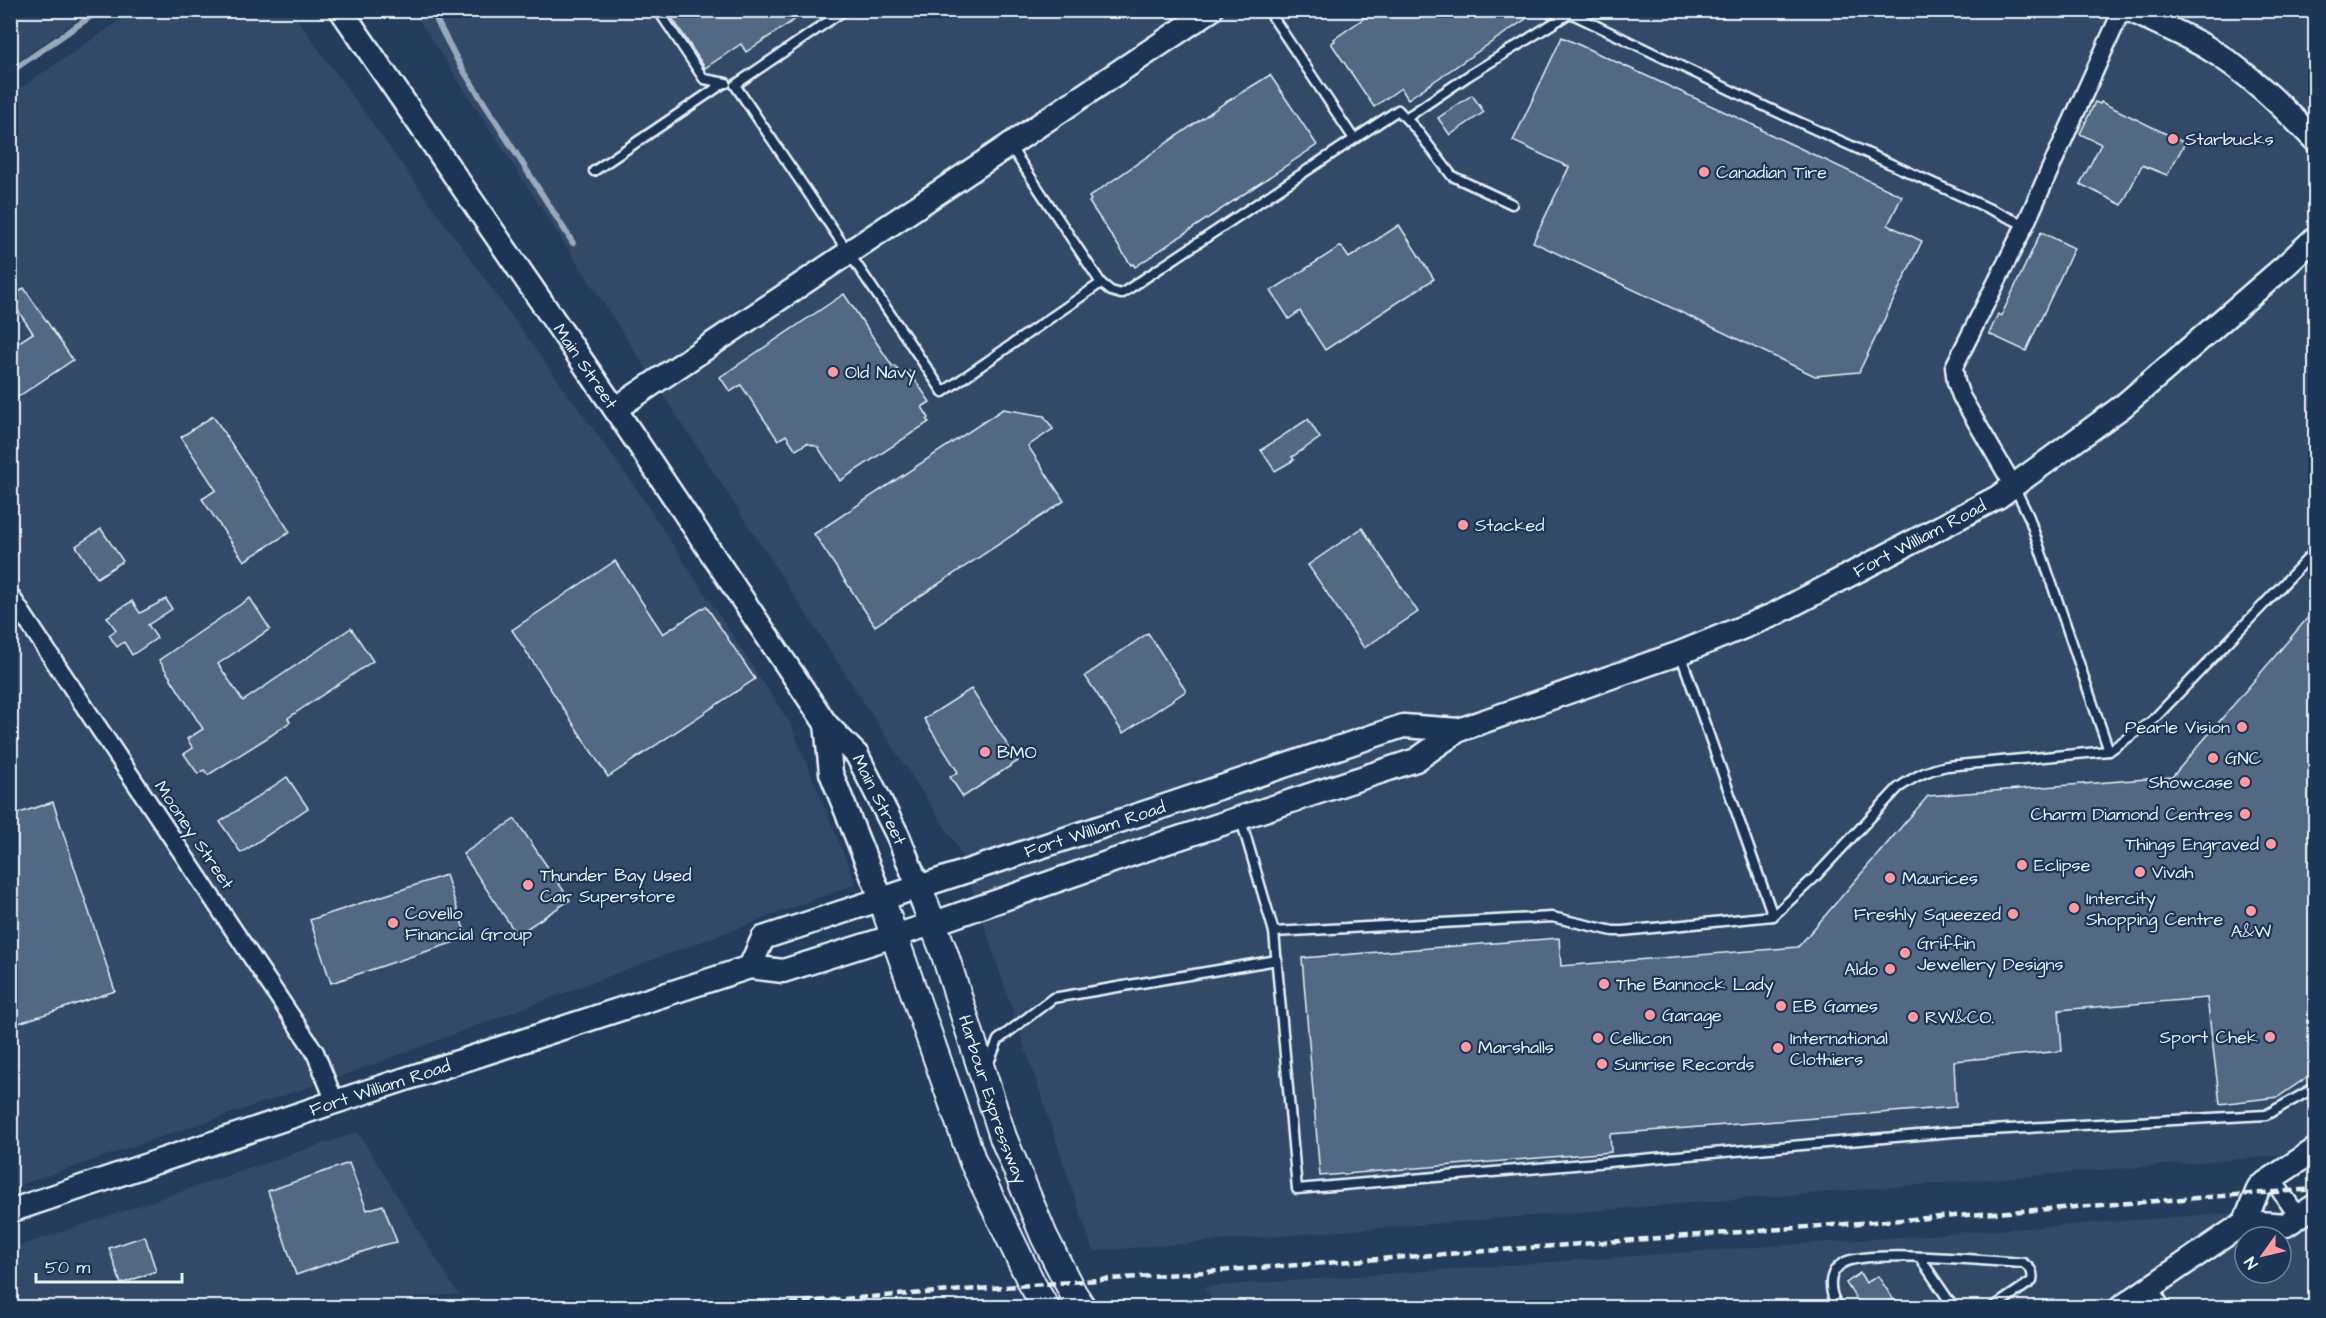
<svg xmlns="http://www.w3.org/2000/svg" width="2326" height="1318" font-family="'Architects Daughter',sans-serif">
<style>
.built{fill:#334a68;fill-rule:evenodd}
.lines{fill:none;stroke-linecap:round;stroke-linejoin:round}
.stream{stroke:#99a8ba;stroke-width:6}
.building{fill:#536782;stroke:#e8f1f8;stroke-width:1.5}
.lane-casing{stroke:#e8f1f8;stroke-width:13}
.street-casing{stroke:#e8f1f8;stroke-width:21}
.secondary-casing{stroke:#e8f1f8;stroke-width:27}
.primary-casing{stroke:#e8f1f8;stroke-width:30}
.lane{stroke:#1d3557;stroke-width:8}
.street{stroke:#1d3557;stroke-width:16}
.secondary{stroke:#1d3557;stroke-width:22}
.primary{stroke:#1d3557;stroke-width:26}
.rail{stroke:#e8f1f8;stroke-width:4.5;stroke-dasharray:9 4.5;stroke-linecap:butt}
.poi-dot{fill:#ff9aa2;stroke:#1d3557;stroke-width:2}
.labels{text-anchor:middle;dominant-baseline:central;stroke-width:4.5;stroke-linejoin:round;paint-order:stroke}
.poi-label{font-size:18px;fill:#e8f1f8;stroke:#1d3557;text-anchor:start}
.street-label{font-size:18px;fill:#e8f1f8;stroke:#1d3557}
</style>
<rect width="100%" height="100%" fill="#253d5d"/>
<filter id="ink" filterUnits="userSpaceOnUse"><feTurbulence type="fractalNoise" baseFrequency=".0167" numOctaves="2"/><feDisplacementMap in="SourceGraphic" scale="12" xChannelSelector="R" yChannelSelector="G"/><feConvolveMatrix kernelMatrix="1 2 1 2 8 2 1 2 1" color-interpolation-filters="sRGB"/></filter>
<g filter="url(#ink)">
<g class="built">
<path d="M11 10H90V11L11 66Z"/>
<path d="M134 11H291L633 484 791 725 856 884 350 1073 11 1188 10 95Z"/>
<path d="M413 11H2304L2316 23 2315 1153 1093 1251 958 847Z"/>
<path d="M358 1132 458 1294 283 1308 11 1307 10 1249Z"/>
<path d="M2315 1207V1307L1218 1308 1204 1287ZM2245 1237H2281V1273H2245Z"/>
</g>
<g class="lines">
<g class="stream">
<path d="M435 10 437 21 460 65 573 243"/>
<path d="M10 72 100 10"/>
</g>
</g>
<g class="building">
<path d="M667 10H809L746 52 741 44 705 68Z"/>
<path d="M1376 10H1539L1408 99 1401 88 1374 107 1331 43 1335 41 1334 39Z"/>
<path d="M1562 37 1762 129 1761 130 1902 196 1888 225 1922 241 1859 372 1815 376 1533 242 1569 167 1513 141Z"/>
<path d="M1270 75 1317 145 1135 267 1133 264 1131 265 1089 202 1091 200 1089 197 1223 104Z"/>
<path d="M1472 95 1484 112 1450 135 1438 118Z"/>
<path d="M2095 102 2100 104 2101 102 2185 143 2167 175 2142 165 2122 205 2080 184 2101 144 2080 134Z"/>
<path d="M1399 225 1434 279 1325 350 1300 311 1289 319 1271 291 1341 246 1349 258Z"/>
<path d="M2041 232 2074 248 2026 351 1989 334 1998 314 2001 316Z"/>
<path d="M24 288 73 360 10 402V348L33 333 10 299Z"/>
<path d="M844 294 893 367 895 366 902 376 909 371 930 402 922 407 929 418 927 420 929 422 840 481 818 447 807 443 796 450 786 435 778 440 741 385 730 392 720 377Z"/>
<path d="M1003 409 1044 416 1053 429 1028 446 1064 501 875 626 814 534Z"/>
<path d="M213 416 290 532 244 561 202 499 216 490 181 437Z"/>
<path d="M1308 419 1320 438 1292 457 1294 460 1275 471 1261 450Z"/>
<path d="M1362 528 1418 612 1364 648 1308 565Z"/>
<path d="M101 529 123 561 97 578 76 546Z"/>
<path d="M615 561 663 634 706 606 755 679 608 777 512 630Z"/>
<path d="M250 598 270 629 218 664 243 701 351 628 373 661 288 718 290 722 270 736 208 775 204 770 198 774 184 754 193 748 187 739 203 729 159 660Z"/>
<path d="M166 599 172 609 148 625 157 638 132 655 124 642 117 647 109 635 116 630 107 617 132 601 140 613Z"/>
<path d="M2316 608V1071L2278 1097 2220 1104 2207 998 2059 1010 2062 1051 1954 1061 1956 1107 1610 1134 1611 1152 1320 1176 1302 958 1559 938 1561 966 1798 947 1928 796 2172 777Z"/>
<path d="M1148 633 1186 691 1123 733 1085 676Z"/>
<path d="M971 689 1018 761 963 797 950 777 958 772 924 719Z"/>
<path d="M287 777 308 808 241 853 220 822Z"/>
<path d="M53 802 115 991 10 1026V816Z"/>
<path d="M515 819 570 900 517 935 463 854Z"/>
<path d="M446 875 467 938 331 983 310 920Z"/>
<path d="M349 1163 367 1210 383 1205 397 1242 379 1246 296 1275 268 1191Z"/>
<path d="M145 1236 156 1271 121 1284 109 1248Z"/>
<path d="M1860 1273 1866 1283 1878 1276 1899 1308H1862L1846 1283Z"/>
</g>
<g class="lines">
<defs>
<g id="lane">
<path d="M658 10 704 79 726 83"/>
<path d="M845 10 735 85 943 392 1101 283"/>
<path d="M1268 10 1354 139"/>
<path d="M1571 10 1570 13 1766 107 2025 225"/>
<path d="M1406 118 1468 76 1570 13"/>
<path d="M1010 146 1101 283 1111 291 1121 294 1398 110 1416 129 1452 176 1512 204"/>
<path d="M594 171 724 83"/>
<path d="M2014 486 2029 517 2109 751"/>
<path d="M1680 653 1773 916"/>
<path d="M1241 820 1274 932 1297 1189 1953 1132 2266 1115 2316 1087"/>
<path d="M1274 932 1552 917 1613 931H1623L1773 916 1814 878 1898 788C1914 777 1927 770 1947 766L2109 751 2152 721 2316 550"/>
<path d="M988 1065 998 1040 1053 998 1277 960"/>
<path d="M1920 1258 1954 1308"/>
<path d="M1839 1308C1829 1294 1826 1273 1843 1263 1867 1249 1989 1261 2023 1263 2030 1268 2034 1271 2032 1281L1992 1308"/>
</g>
<g id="street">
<path d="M2013 485 1961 396 1956 382 1954 367 2025 225 2122 10"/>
<path d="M10 595 315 1052 335 1102"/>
<path d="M2271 1178 2298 1216"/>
<path d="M2149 1288 2162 1308"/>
</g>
<g id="secondary">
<path id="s1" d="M341 10 615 409 826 724 857 755 898 836 918 886"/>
<path d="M2130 10C2155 22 2181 33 2206 47 2248 72 2282 106 2316 141"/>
<path d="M615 409 1211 10"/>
<path d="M826 724 831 773 881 898"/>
<path id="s2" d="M750 967 763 938 1156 809 1403 726 1459 730"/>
<path id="s3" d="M10 1211 335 1102 750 967 783 971 932 924 1167 842 1416 760 1459 730 1680 653 1773 615 1998 497 2123 406 2286 265 2316 237"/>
<path d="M2245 1222 2286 1225 2316 1205"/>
<path d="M2120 1308 2245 1222 2259 1187 2316 1149"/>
</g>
<g id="primary">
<path id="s4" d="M918 886 944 952 1003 1137 1044 1236 1073 1293 1083 1308"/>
<path d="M881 898 973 1162 1032 1284 1046 1308"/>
</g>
</defs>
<use href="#lane" class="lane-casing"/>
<use href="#street" class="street-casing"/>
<use href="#secondary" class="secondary-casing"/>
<use href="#primary" class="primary-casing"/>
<use href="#lane" class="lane"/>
<use href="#street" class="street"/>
<use href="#secondary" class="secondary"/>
<use href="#primary" class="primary"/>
<path class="rail" d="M723 1308 2316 1189"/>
</g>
</g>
<g class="poi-dot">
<circle cx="2173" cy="139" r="6"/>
<circle cx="1704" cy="172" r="6"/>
<circle cx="833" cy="372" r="6"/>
<circle cx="1463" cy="525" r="6"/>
<circle cx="2242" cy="727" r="6"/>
<circle cx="985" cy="752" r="6"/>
<circle cx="2213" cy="758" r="6"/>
<circle cx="2245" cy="782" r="6"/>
<circle cx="2245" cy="814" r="6"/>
<circle cx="2271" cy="844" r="6"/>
<circle cx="2022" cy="865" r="6"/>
<circle cx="2140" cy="872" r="6"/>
<circle cx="1890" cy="878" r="6"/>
<circle cx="528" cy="885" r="6"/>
<circle cx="2074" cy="908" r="6"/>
<circle cx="2251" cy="911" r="6"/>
<circle cx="2013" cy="914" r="6"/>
<circle cx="393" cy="923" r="6"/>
<circle cx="1905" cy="953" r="6"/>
<circle cx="1890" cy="969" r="6"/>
<circle cx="1604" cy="984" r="6"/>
<circle cx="1781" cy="1006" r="6"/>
<circle cx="1650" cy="1015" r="6"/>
<circle cx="1913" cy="1017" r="6"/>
<circle cx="2270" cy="1037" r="6"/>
<circle cx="1598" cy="1038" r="6"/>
<circle cx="1466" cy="1047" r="6"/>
<circle cx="1778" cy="1048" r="6"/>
<circle cx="1602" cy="1064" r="6"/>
</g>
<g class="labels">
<g class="poi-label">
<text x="2185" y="139">Starbucks</text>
<text x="1716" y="172">Canadian Tire</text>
<text x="845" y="372">Old Navy</text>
<text x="1475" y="525">Stacked</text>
<text x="2230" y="727" text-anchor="end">Pearle Vision</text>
<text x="997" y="752">BMO</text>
<text x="2225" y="758">GNC</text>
<text x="2233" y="782" text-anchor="end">Showcase</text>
<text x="2233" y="814" text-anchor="end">Charm Diamond Centres</text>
<text x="2259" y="844" text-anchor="end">Things Engraved</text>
<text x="2034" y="865">Eclipse</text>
<text x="2152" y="872">Vivah</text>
<text x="540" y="875">Thunder Bay Used<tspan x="540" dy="21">Car Superstore</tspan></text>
<text x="1902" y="878">Maurices</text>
<text x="2086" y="898">Intercity<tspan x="2086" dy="21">Shopping Centre</tspan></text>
<text x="405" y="913">Covello<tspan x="405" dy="21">Financial Group</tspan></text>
<text x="2001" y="914" text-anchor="end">Freshly Squeezed</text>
<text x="2251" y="931" text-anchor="middle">A&amp;W</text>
<text x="1917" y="943">Griffin<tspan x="1917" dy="21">Jewellery Designs</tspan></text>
<text x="1878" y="969" text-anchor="end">Aldo</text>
<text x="1616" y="984">The Bannock Lady</text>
<text x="1793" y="1006">EB Games</text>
<text x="1662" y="1015">Garage</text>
<text x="1925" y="1017">RW&amp;CO.</text>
<text x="2258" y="1037" text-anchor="end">Sport Chek</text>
<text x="1610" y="1038">Cellicon</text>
<text x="1790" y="1038">International<tspan x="1790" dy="21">Clothiers</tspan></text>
<text x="1478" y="1047">Marshalls</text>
<text x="1614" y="1064">Sunrise Records</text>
</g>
<g class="street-label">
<text stroke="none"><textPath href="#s1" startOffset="432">Main Street</textPath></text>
<text stroke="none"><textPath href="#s3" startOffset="2032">Fort William Road</textPath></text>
<text stroke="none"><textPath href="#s1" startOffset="957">Main Street</textPath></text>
<text stroke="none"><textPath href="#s2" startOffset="381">Fort William Road</textPath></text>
<text transform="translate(194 835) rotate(56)">Mooney Street</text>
<text stroke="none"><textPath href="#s3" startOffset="390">Fort William Road</textPath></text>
<text stroke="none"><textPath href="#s4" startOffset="226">Harbour Expressway</textPath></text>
</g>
</g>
<rect width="2326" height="1318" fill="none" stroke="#1d3557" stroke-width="36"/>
<rect x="18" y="18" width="2290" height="1282" fill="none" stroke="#e8f1f8" stroke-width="2" filter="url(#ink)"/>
<g transform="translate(2263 1255) rotate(236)"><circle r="28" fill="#1d3557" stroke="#6e8097" stroke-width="1.5"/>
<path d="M0-4.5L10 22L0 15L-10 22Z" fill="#ff9aa2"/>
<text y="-9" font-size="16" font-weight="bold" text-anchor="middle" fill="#e8f1f8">N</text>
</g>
<path d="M36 1273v9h146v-9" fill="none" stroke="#e8f1f8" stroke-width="3"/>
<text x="45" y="1273" font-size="18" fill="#e8f1f8" stroke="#1d3557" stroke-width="4.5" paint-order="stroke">50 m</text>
</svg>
